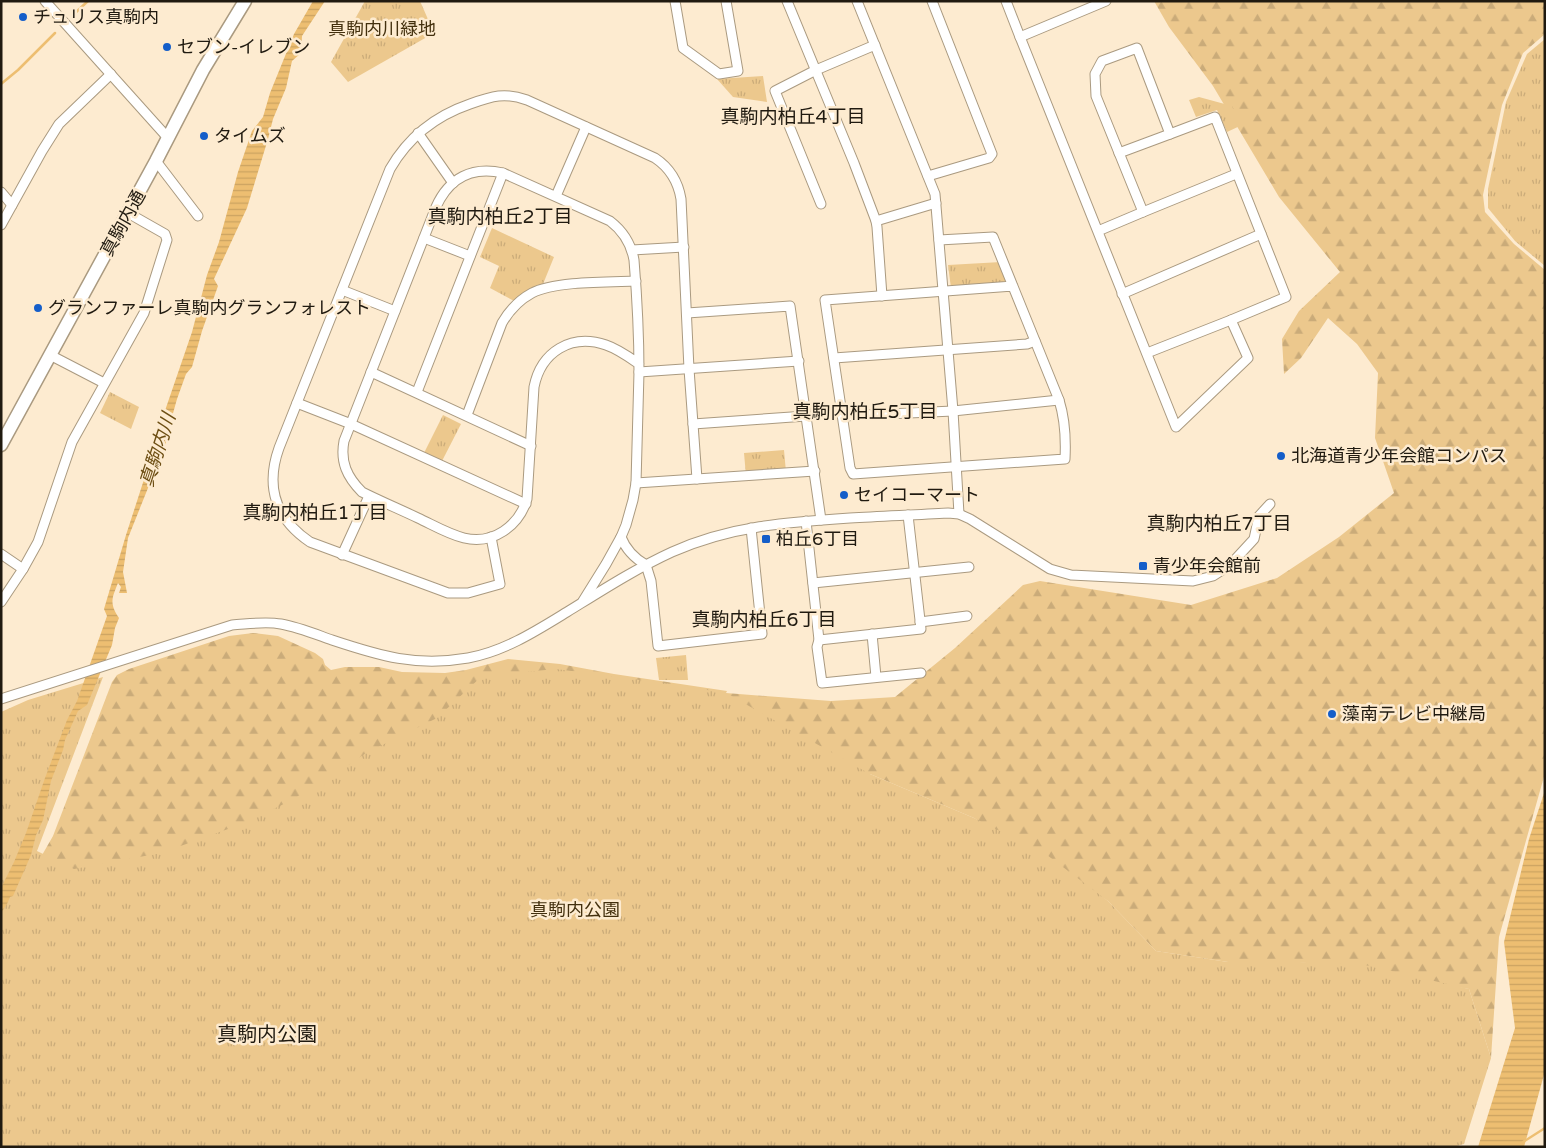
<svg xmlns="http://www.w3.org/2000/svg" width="1546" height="1148" font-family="'Varela Round','Noto Sans JP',sans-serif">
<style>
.forest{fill:url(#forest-firs)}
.park{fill:url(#park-tufts)}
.water{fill:url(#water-rules)}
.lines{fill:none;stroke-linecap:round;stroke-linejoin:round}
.stream{stroke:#edbe71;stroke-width:2.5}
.minor-casing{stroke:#aa9a80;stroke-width:11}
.highway-casing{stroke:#aa9a80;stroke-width:15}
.minor{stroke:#fff;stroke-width:9}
.highway{stroke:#fff;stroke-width:12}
.poi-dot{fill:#155ec9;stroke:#fdebd0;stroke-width:2}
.labels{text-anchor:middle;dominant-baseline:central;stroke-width:5;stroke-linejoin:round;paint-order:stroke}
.poi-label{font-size:18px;fill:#201a10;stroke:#fdebd0;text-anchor:start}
.park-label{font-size:18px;fill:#43300e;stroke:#fdebd0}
.street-label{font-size:18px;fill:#201a10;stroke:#fdebd0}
.neighbourhood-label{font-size:19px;fill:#201a10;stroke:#fdebd0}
.water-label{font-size:19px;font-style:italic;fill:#6d4e13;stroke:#fdebd0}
.quarter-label{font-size:20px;fill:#201a10;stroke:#fdebd0}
</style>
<defs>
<pattern id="forest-firs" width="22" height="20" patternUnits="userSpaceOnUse" patternTransform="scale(1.25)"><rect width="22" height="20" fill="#ecc88d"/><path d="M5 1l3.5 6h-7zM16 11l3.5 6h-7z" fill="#caab79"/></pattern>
<pattern id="park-tufts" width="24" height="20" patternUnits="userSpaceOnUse" patternTransform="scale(1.25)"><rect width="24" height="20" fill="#ecc88d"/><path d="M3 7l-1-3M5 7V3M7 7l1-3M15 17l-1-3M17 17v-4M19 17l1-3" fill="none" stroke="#caab79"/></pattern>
<pattern id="water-rules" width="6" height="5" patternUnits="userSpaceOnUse" patternTransform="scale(1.25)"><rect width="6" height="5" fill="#edbe71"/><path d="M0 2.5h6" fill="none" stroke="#cba361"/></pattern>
</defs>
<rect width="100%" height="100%" fill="#fdebd0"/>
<path class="forest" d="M1154 1H1545V34L1523 53 1502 105 1483 195 1485 212 1514 244 1545 270V773L1499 937 1491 1058 1469 989 1300 962H1228L1156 951 1108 901 974 818 870 774 26 883 53 836 112 682 117 675 129 669 229 636 253 633 278 636 315 653 323 659 325 665 331 670 345 667H379L402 672 445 673 466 670 508 659 560 664 614 674 727 691 726 693 831 701 895 697 955 648 1023 585 1040 581 1191 605 1277 578 1339 537 1394 493 1375 438 1378 373 1357 344 1328 318 1301 358 1284 374 1282 339 1299 311 1340 272 1279 197 1213 86 1169 27Z"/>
<g class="park">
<path d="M365 1H420L434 33 348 82 331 62Z"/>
<path d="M1545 39V266L1515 241 1488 208V189L1506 102 1527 54Z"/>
<path d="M763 76 767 102 733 97 717 79Z"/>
<path d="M1199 97 1232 106 1242 125 1227 132 1217 110 1196 117 1189 100Z"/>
<path d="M492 228 554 257 541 289 518 303 490 288 499 266 480 257Z"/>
<path d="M1001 262 1009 282 951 288 948 265Z"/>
<path d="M110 392 139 407 131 429 100 413Z"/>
<path d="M443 415 461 424 441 463 423 455Z"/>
<path d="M784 450 786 472 746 476 744 453Z"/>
<path d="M686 655 688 680H659L656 658Z"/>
<path d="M556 669 670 684 726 693 870 774 974 818 1047 855 1108 901 1156 951 1228 962H1300L1365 965 1469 989 1491 1058 1464 1144 1453 1147H1V712L28 700 103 677 37 851 74 869 161 853 242 824 288 802 325 781 366 753 437 718 482 676Z"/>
</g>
<g class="water">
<path d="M313 1H325L302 36 301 53 292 61 286 88 273 119 268 139 247 208 214 279 218 286 202 331 192 367 186 374 177 399 170 424 168 436 164 448 128 538 123 572 127 593H119L121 587 118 583C112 598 109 603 119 618L115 628 112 645 87 705 78 711 65 740 63 750 51 781 43 820 36 835 31 855 13 896 10 897 7 904 1 913V888L14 862 26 833 45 778 67 720 77 701 107 616 104 609 126 535 150 461 158 431 192 332 207 275 219 242 238 172 252 131 263 117 270 93 294 34Z"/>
<path d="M1545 790V1071L1524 1147H1478L1515 1028 1504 942 1529 839Z"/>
</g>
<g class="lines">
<g class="stream">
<path d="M74 14 88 1"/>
<path d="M1 84 18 70 55 33"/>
<path d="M1523 1142 1545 1128"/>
</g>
<defs>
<g id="minor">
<path d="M45 1 168 138"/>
<path d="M675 1 683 48 719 74 738 71 726 1"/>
<path d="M787 1 854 163 876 221 877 227 882 296"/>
<path d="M857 1 935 194 953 411 959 514"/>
<path d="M1006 1 1020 37 1176 427 1248 358 1231 320 1286 297 1215 117 1170 134 1137 48 1102 61 1095 74 1096 96 1143 212 1098 231"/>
<path d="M1020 37 1106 1"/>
<path d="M418 133 453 183"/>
<path d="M1119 153 1170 134"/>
<path d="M156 161 198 216"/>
<path d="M928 176 989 158 992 154 932 1"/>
<path d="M1 192 12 205"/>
<path d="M556 196 586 127"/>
<path d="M821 204 775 91 816 70 875 45"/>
<path d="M1143 212 1236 174"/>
<path d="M876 221 936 203"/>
<path d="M1 225 42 151 59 124 111 74"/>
<path d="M424 238 470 256"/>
<path d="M939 240 993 237C1015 291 1037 346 1059 400 1065 419 1066 439 1065 459L853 474 850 468 825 300 1013 286"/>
<path d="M632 250 684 247"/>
<path d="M342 290 395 311"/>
<path d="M1122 294 1261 234"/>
<path d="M687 313 790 306 821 520"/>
<path d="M1147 353 1231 320"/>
<path d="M50 355 104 383"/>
<path d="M834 358 1027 344 1035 341"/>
<path d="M371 372 531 446"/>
<path d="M639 372 799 361"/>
<path d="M417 392 503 173"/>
<path d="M297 403 351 424 526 504"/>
<path d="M467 415 502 323C509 311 519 300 532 293 554 281 609 282 636 281"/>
<path d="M843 416 953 411 1059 400"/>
<path d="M693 424 806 416"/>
<path d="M636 483 815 471"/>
<path d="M806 521 819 640 817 647 822 683 921 673"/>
<path d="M491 537 500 584 468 593H448L310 542C276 519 265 487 279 448L390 169C409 136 435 116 470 104 492 96 505 92 527 100L655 158C670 168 678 181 681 199L689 369 697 479"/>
<path d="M621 537C626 550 634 558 646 565L651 581 658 646 762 634 751 528"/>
<path d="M1 554 23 569"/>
<path d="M342 555 369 496"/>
<path d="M813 583 969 567"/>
<path d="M583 601 606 564 621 537 626 525 633 500 636 483 639 372C639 335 637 297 634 260 631 243 623 231 610 221L503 173C472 166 449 178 436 207L344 441C340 462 347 477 362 492 380 501 399 509 418 518 433 525 448 534 464 538 493 545 519 526 527 499L534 387C541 352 571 333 606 345 618 349 629 357 639 364"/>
<path d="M1 602 23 569 38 542 72 442 144 313 167 240 165 234 128 213"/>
<path d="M920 622 967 616"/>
<path d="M872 634 876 677"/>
<path d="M819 640 921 629 908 515"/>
<path d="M1 699 232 625C248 624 265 621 281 624 298 627 315 634 332 640 380 656 416 667 468 658 505 651 536 631 567 612 601 591 635 569 672 552 730 526 788 522 850 518 882 516 915 515 948 513L959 514 970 519 1050 569 1071 575 1193 581 1213 576 1230 565 1254 539 1259 516 1270 504"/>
</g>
<path id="highway" d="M1 445 156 161 203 70 245 1"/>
</defs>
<use href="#minor" class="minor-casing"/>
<use href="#highway" class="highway-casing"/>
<use href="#minor" class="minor"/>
<use href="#highway" class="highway"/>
</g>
<g class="poi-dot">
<circle cx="23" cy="17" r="5"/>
<circle cx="167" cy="47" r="5"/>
<circle cx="204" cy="136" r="5"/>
<circle cx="38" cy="308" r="5"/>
<circle cx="1281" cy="456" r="5"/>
<circle cx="844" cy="495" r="5"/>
<rect x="761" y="534" width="10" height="10" rx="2.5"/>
<rect x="1138" y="561" width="10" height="10" rx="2.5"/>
<circle cx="1332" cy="714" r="5"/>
</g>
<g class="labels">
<g class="poi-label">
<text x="33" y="17">チュリス真駒内</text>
<text x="177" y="47">セブン-イレブン</text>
<text x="214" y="136">タイムズ</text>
<text x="48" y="308">グランファーレ真駒内グランフォレスト</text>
<text x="1291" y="456">北海道青少年会館コンパス</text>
<text x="854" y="495">セイコーマート</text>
<text x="776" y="539">柏丘6丁目</text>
<text x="1153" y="566">青少年会館前</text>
<text x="1342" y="714">藻南テレビ中継局</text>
</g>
<g class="park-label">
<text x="382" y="29">真駒内川緑地</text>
<text x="575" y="910">真駒内公園</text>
</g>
<g class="street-label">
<text transform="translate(123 223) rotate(-61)">真駒内通</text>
</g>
<g class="neighbourhood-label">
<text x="793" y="117">真駒内柏丘4丁目</text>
<text x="500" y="217">真駒内柏丘2丁目</text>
<text x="865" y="412">真駒内柏丘5丁目</text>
<text x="315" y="513">真駒内柏丘1丁目</text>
<text x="1219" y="524">真駒内柏丘7丁目</text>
<text x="764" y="620">真駒内柏丘6丁目</text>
</g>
<g class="water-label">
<text transform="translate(158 450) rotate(-72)">真駒内川</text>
</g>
<g class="quarter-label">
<text x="267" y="1035">真駒内公園</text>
</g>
</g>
<rect width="1546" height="1148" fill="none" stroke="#201a10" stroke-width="5"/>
</svg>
